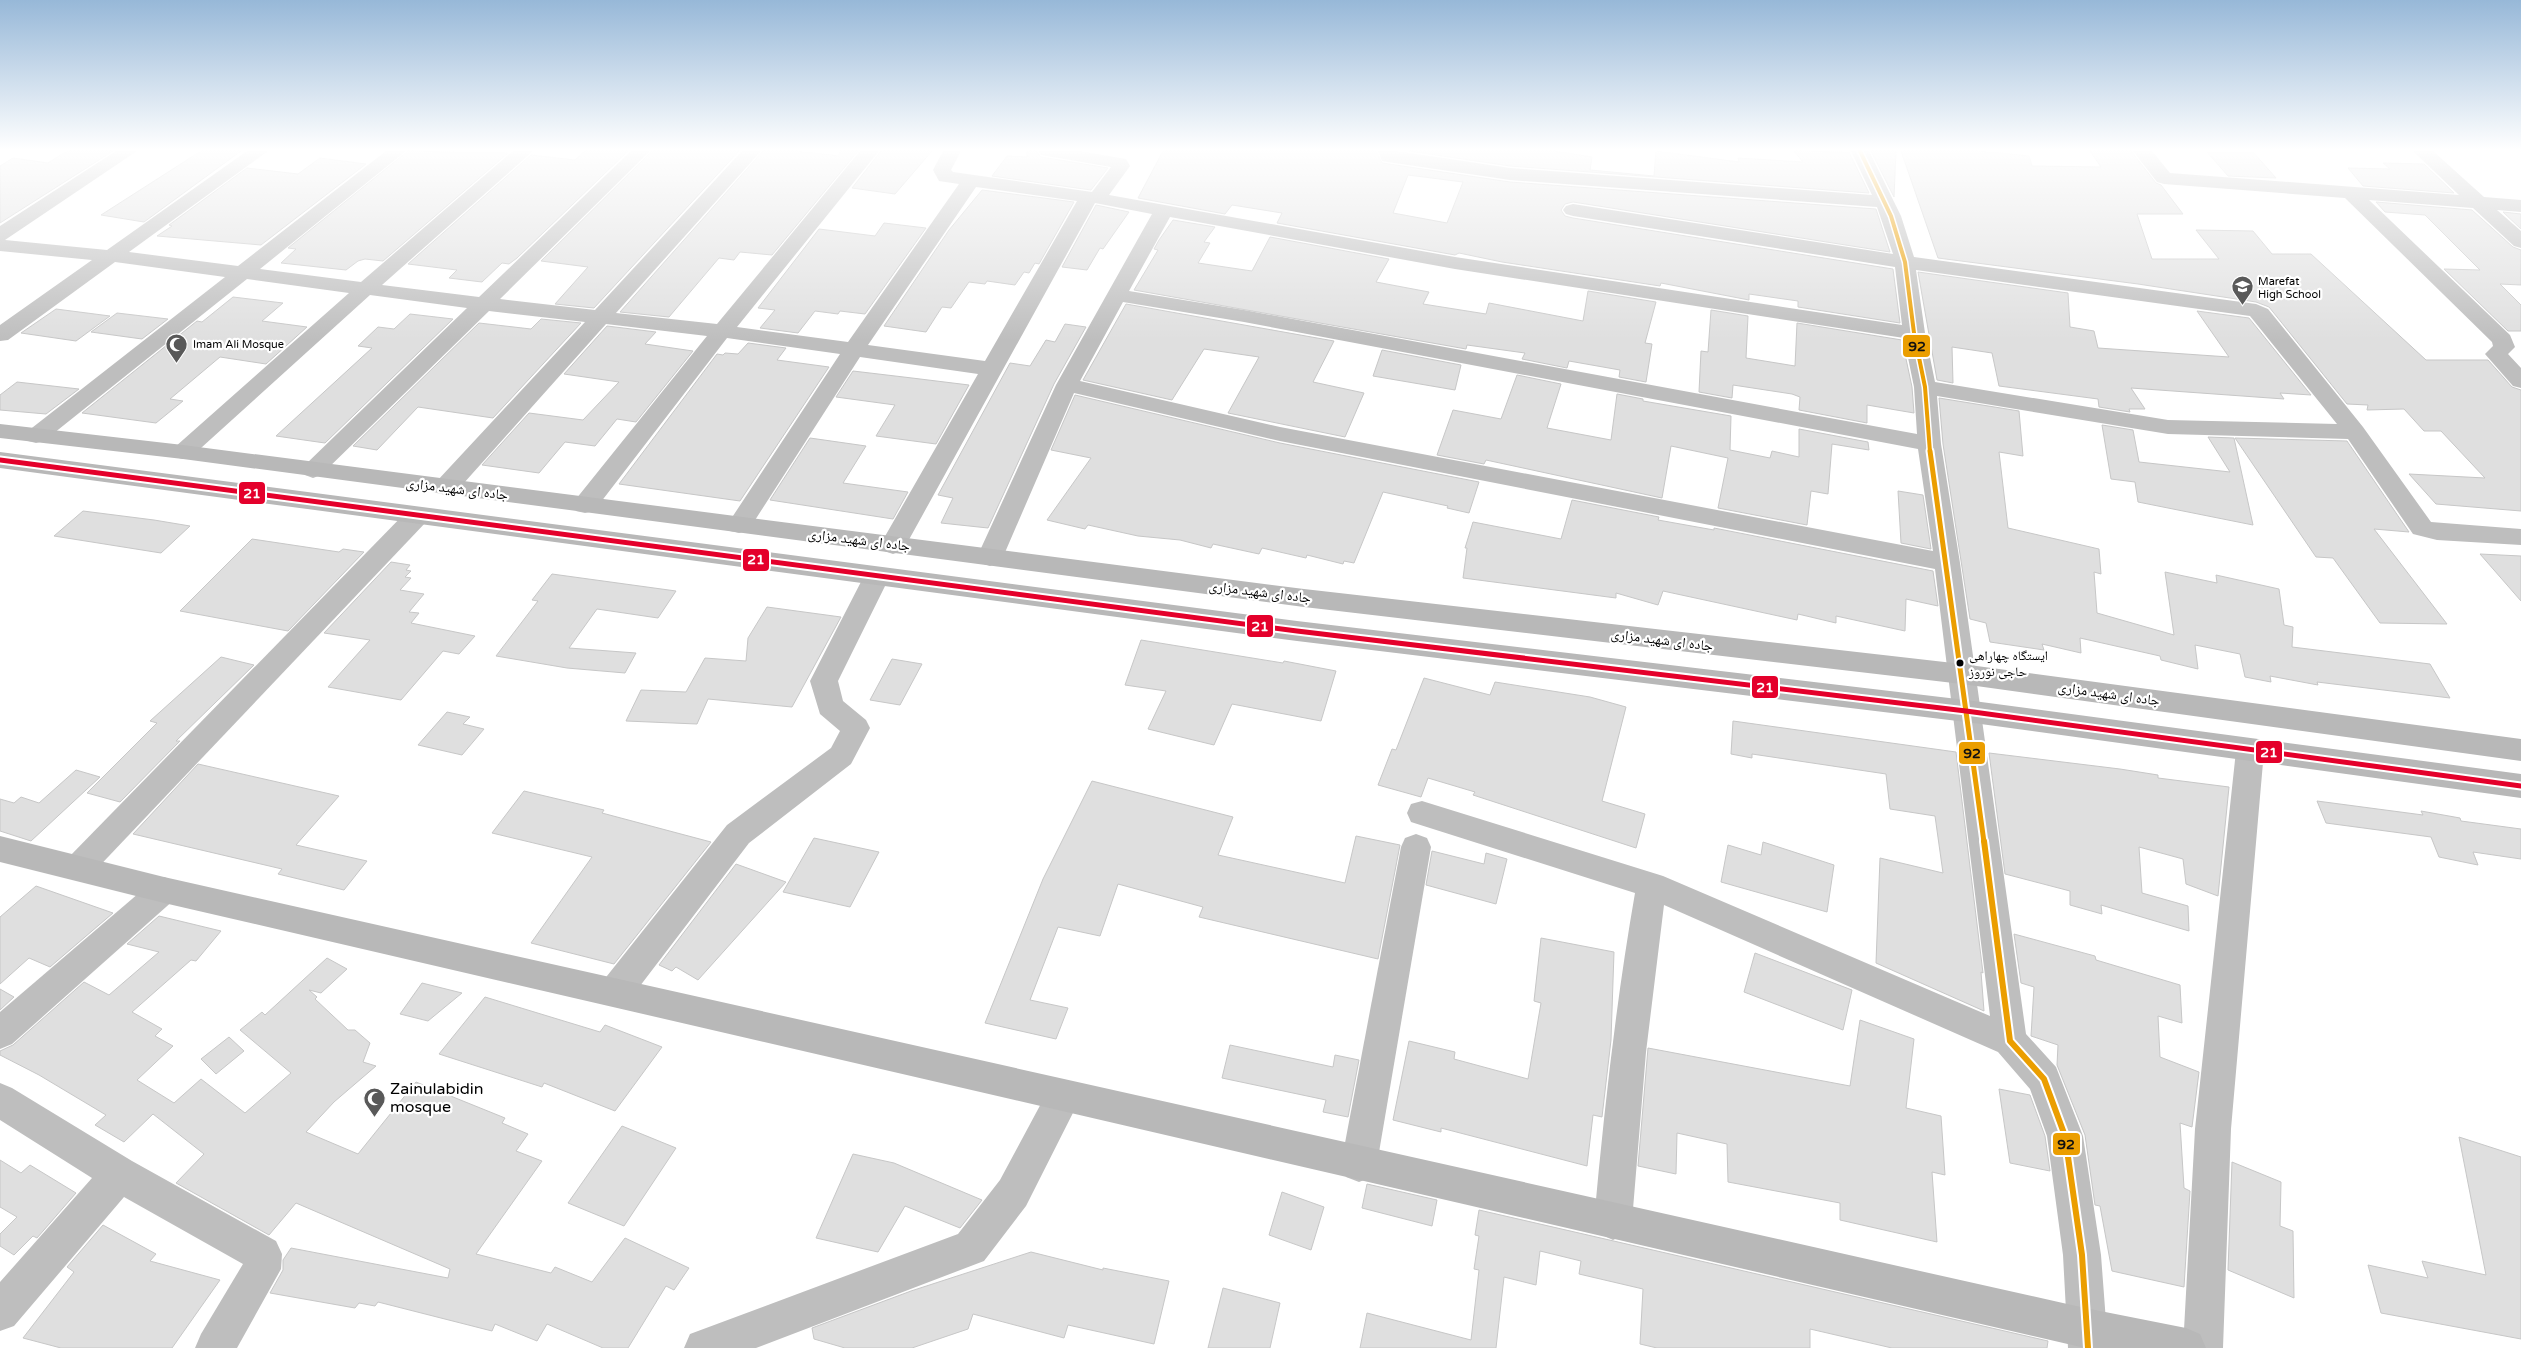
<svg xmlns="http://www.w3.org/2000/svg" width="2521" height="1348" font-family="'Varela Round','Noto Naskh Arabic',sans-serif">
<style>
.building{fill:#dfdfdf;stroke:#c7c7c7;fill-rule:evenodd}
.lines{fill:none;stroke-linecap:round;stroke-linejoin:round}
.street{fill:#bebebe;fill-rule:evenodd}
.secondary{fill:#b8b8b8;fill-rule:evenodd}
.bus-1-far2-casing{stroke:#fff;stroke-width:7}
.bus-1-far1-casing{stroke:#fff;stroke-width:9}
.bus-1-casing{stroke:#fff;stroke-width:10}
.bus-2-casing{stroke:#fff;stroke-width:9}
.bus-1-far2{stroke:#eb9e00;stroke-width:4}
.bus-1-far1{stroke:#eb9e00;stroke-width:5}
.bus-1{stroke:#eb9e00;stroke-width:6}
.bus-2{stroke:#e4002b;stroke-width:5}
.bus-dot{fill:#000;stroke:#fff;stroke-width:2}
.labels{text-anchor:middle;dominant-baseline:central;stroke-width:4.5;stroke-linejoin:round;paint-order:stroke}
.far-poi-label{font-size:11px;fill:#000;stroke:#fff;text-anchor:start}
.bus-label{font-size:13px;fill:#000;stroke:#fff;text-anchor:start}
.street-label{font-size:14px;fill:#000;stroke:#fff}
.near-poi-label{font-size:16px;fill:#000;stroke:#fff;text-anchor:start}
.line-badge{stroke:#fff;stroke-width:2}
.badge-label{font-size:14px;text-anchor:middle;font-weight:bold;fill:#fff}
.pale-badge-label{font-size:14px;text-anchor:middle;font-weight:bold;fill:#111}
</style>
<rect width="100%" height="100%" fill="#fff"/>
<g class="building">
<path d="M67 151H113L0 223V166L13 158 48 163Z"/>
<path d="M201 151H241L144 222 101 215Z"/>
<path d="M408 151 508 153 383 261 365 259 358 261 346 270 281 263 296 249 288 248Z"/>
<path d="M585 151H628L517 258 509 264 502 263 482 282 449 278 457 270 408 264 531 155 575 160Z"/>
<path d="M652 151H739L594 308 555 304 588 267 541 261Z"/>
<path d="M763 151H796L839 156 840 151H858L772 255 740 252 734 260 719 258 669 317 620 312Z"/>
<path d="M881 151H932L895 194 852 188Z"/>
<path d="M1027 151H1036L1041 157 1108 168 1091 190 992 176 1007 156 1027 157Z"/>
<path d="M1163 151H1376L1382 163 1510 182 1876 209 1890 252 1573 202 1565 204 1561 210 1565 216 1573 218 1893 269 1900 323 1798 307V301L1749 294V300L1661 283 1660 286 1502 262 1459 253 1455 255 1277 223 1282 213 1232 205 1225 214 1138 198ZM1408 175 1463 182 1447 223 1393 213Z"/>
<path d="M1409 151H1554L1592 157 1590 170 1654 176 1656 151 1739 162 1738 158 1803 162 1794 151 1849 152 1869 193 1510 166Z"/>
<path d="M1871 151H1896L1894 197Z"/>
<path d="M1901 151H1979L2029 156 2032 166 2101 167 2090 151H2131L2156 183 2161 185 2183 214H2137L2152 259H2219L2196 230 2253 231 2272 254H2311L2426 360H2488L2512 387 2521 390V511L2436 504 2409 474 2485 478 2441 431H2424L2404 409 2367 410 2368 405 2347 404 2269 307 2256 302 2138 284 1938 258Z"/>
<path d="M2207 152H2253L2276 178 2228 176Z"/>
<path d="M320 158 366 164 261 245 157 236 172 226 169 225 247 168 298 174Z"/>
<path d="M2383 163 2424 164 2454 193 2363 186 2348 168 2390 169Z"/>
<path d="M982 190 1074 202 1039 264 1035 263 1029 273 1024 272 1015 285 987 281 985 284 969 282 951 308 942 307 926 332 884 326 949 230Z"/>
<path d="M2376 202 2472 210 2513 247 2521 250V285L2500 284 2521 305V331H2508L2444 269 2480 270 2425 215 2385 212Z"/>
<path d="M1096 205 1129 212 1103 249 1100 248 1087 270 1062 267Z"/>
<path d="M2503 212 2521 214V229Z"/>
<path d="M1173 220 1215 227 1204 242 1210 243 1198 263 1252 271 1270 237 1389 259 1376 282 1429 292 1423 304 1486 314 1489 303 1583 321 1588 291 1656 302 1645 343 1652 344 1646 382 1619 377 1620 370 1569 361 1567 368 1522 359 1525 353 1467 345 1466 349 1134 290 1158 250 1154 249 1159 240Z"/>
<path d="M884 223 926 228 865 314 840 311 838 314 815 311 798 333 760 328 775 310 758 308 819 229 875 236Z"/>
<path d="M1918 272 2068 293 2070 327 2094 331 2098 348 2229 357 2197 311 2249 318 2311 395 2280 393 2284 399 2131 388 2145 409H2129L2130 412 2099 407 2098 399 1999 386 1992 353 1952 347 1953 383 1937 380Z"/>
<path d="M233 297 283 303 262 321 307 327 266 364 220 357 170 399 183 401 156 423 82 413 197 321 202 322Z"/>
<path d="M1126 304 1334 341 1313 382 1364 393 1345 437 1228 413 1259 357 1204 349 1172 400 1083 380Z"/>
<path d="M56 309 110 316 76 341 21 333Z"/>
<path d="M1711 310 1748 316 1746 358 1795 366 1797 323 1902 340 1912 387 1914 413 1867 405V423L1799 410 1800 397 1792 394 1733 385 1732 398 1699 392 1701 351 1708 352Z"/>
<path d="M117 313 168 319 142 339 91 332Z"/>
<path d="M410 314 453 319 325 443 276 436 372 348 358 346 378 327 394 329Z"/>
<path d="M541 319 581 323 493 418 418 407 377 450 353 446 479 323 531 329Z"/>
<path d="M1065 324 1086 327 1054 384 988 528 941 523 953 498 938 495 1010 363 1030 366 1046 340 1055 342Z"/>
<path d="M607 326 656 332 645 344 693 351 636 422 617 419 595 446 565 442 539 473 482 465 529 413 583 420 619 382 564 374Z"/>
<path d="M748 343 786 348 777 360 829 367 740 501 619 484 717 354 723 355 725 353 738 354Z"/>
<path d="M1382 350 1461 365 1455 390 1373 376Z"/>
<path d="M853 371 912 378 969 385 936 444 876 436 895 405 836 397Z"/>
<path d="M1517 375 1561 384 1547 428 1611 440 1617 394 1643 399V401L1731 416 1730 450 1770 458 1772 451 1799 457V429L1868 442 1869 450 1832 444 1828 494 1811 491 1807 525 1718 508 1728 458 1671 446 1662 498 1486 460 1484 464 1437 455 1453 410 1501 419Z"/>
<path d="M17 382 79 389 46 414 0 410V395Z"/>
<path d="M1075 395 1280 443 1479 482 1469 513 1447 508 1448 506 1383 492 1354 563 1344 561 1343 564 1307 555 1306 558 1262 548 1259 554 1213 544 1211 548 1180 540 1138 536 1088 525 1085 529 1047 520 1091 458 1051 450Z"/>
<path d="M1939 398 2019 411 2023 456 1999 452 2008 528 2099 549 2101 574 2094 572 2097 613 2174 635 2165 572 2217 583 2216 575 2279 589 2284 625 2293 627 2292 647 2430 664 2450 698 2317 682 2318 685 2270 676 2271 682 2245 677 2240 654 2195 645 2198 669 2161 660 2160 656 2080 638 2081 653 2042 644 2044 650 1990 642 1986 623 1970 619 1943 444Z"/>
<path d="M2102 425 2133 430 2139 462 2230 472 2208 437 2234 438 2253 525 2138 502 2135 482 2111 479Z"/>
<path d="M810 438 866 446 843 483 908 492 893 519 770 500Z"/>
<path d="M2235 438 2347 441 2409 532 2374 529 2447 624 2380 623 2333 558 2316 557Z"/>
<path d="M1898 491 1923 495 1931 549 1901 543Z"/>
<path d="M1572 500 1659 517 1658 520 1714 530V528L1933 571 1938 606 1906 599 1905 631 1836 616V623L1798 614 1797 620 1663 591 1658 605 1616 593V598L1463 578 1467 548H1465L1473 522 1561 539Z"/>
<path d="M83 511 154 520 190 526 161 553 54 536Z"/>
<path d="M252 539 339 552 343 549 364 552 288 631 180 611Z"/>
<path d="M2480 554 2521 556V601Z"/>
<path d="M391 562 410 565 406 570 411 571 405 577 411 578 400 590 424 594 409 612 419 613 411 623 475 636 459 654 443 651 401 700 328 687 370 640 324 633Z"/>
<path d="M552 574 676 591 658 618 597 609 569 648 636 653 625 673 567 668 496 656 538 601 532 600Z"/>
<path d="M767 607 841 617 792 707 708 699 697 724 626 721 641 690 686 692 705 658 746 661 748 638Z"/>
<path d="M1141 640 1283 663 1284 661 1336 671 1321 721 1232 704 1214 745 1148 729 1166 691 1125 685Z"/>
<path d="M221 657 254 665 176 741H180L120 802 87 793 157 723 150 721Z"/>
<path d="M892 659 922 664 900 705 870 700Z"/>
<path d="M1424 678 1490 695 1495 682 1590 697 1626 707 1602 801 1645 814 1636 848 1473 795 1475 792 1428 778 1421 797 1378 785 1392 749 1396 750Z"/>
<path d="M447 712 470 717 463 724 484 729 462 755 418 745Z"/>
<path d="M1733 721 1956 752 1983 973 1981 972 1984 1011 1876 963 1880 858 1943 873 1935 816 1890 809 1886 774 1752 754V758L1731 754Z"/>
<path d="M1989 753 2120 769 2158 775V778L2229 787 2218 896 2186 884 2183 859 2139 847 2142 893 2188 906 2189 931 2101 905 2102 914 2070 905V891L2005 874Z"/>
<path d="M198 764 339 796 296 845 367 861 344 890 278 874 282 869 133 834Z"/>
<path d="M76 770 100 777 31 841 0 831V799L14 803 21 797 39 803Z"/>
<path d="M1092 781 1233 817 1218 855 1345 883 1356 836 1400 845 1378 959 1199 917 1203 907 1118 884 1100 936 1058 927 1030 1000 1068 1008 1056 1039 985 1023 1043 879Z"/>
<path d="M524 791 604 810 602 813 711 842 614 964 531 943 592 857 492 833Z"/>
<path d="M2317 801 2423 815 2421 811 2460 818 2461 821 2521 829V859L2473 852 2478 865 2439 857 2431 837 2326 823Z"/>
<path d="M814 838 879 852 850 907 783 892Z"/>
<path d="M1763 842 1834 865 1827 912 1721 882 1728 845 1761 855Z"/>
<path d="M1432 851 1484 864 1486 853 1507 859 1496 904 1426 885Z"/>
<path d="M736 864 786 882 698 980 676 967 672 971 659 965Z"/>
<path d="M36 886 113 913 50 967 29 958 0 984V917Z"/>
<path d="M159 916 221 931 196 961 191 960 132 1012 162 1029 155 1036 173 1046 137 1080 174 1103 201 1079 245 1113 291 1073 240 1030 262 1012 265 1015 327 958 347 969 321 993 309 990 317 997 315 999 348 1030H355L370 1043 363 1062 376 1066 334 1102 306 1132 358 1154 416 1082 505 1118 502 1123 528 1134 516 1151 542 1161 476 1254 551 1273 555 1267 592 1282 625 1238 689 1268 674 1290 666 1286 628 1348H603L547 1324 537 1341 495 1324 492 1331 378 1302 375 1306 359 1303 355 1308 270 1293 283 1270V1260L291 1248 448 1278 450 1269 296 1203 269 1235 176 1183 204 1154 153 1114 124 1142 95 1125 106 1115 39 1075 0 1055V1051L13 1045 84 982 109 995 159 952 127 944Z"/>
<path d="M2014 934 2095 956 2096 960 2180 985 2182 1023 2158 1016 2160 1057 2199 1072 2192 1127 2180 1123 2184 1188 2190 1191 2184 1287 2112 1271 2100 1206 2095 1205 2085 1135 2057 1065 2058 1045 2031 1036 2034 987 2021 983Z"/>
<path d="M1541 938 1614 952 1611 1040 1602 1117 1593 1115 1587 1166 1441 1128V1132L1393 1120 1409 1041 1455 1052 1454 1059 1528 1079 1541 1003 1534 1001Z"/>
<path d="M1755 953 1852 990 1843 1030 1744 992Z"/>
<path d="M422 983 462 993 428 1021 400 1014Z"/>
<path d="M0 989 14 997 0 1010Z"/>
<path d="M485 997 600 1032 605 1025 662 1047 615 1111 544 1083 542 1087 439 1054Z"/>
<path d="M1860 1020 1914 1039 1906 1108 1941 1116 1945 1175 1932 1172 1937 1242 1840 1220V1203L1728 1182 1727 1144 1677 1133 1676 1174 1638 1166 1648 1048 1850 1086Z"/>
<path d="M229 1037 244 1051 216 1074 201 1059Z"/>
<path d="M1230 1045 1333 1067 1335 1055 1359 1060 1348 1117 1323 1112 1326 1100 1222 1078Z"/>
<path d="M1999 1089 2030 1095 2045 1136 2050 1171 2010 1163Z"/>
<path d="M622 1126 676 1148 624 1226 568 1203Z"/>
<path d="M2459 1137 2521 1157V1339L2381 1313 2368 1265 2428 1278 2422 1261 2486 1275Z"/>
<path d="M853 1154 894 1163 982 1200 960 1228 905 1206 878 1252 816 1238Z"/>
<path d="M0 1160 21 1173 30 1165 76 1193 37 1238 33 1236 14 1255 0 1246V1234L17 1217 0 1207Z"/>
<path d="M2232 1162 2281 1182 2280 1226 2293 1231 2294 1298 2228 1270Z"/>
<path d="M1367 1184 1437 1200 1432 1226 1362 1208Z"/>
<path d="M1282 1192 1324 1207 1311 1250 1269 1235Z"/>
<path d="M1479 1210 2048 1341 2047 1348H1892L1810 1329V1348H1657L1640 1344 1643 1289 1579 1274 1581 1261 1540 1251 1536 1285 1504 1277 1496 1348H1360L1367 1313 1471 1340 1479 1270 1474 1269 1479 1236 1475 1235Z"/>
<path d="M103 1225 156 1254 150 1261 220 1280 172 1348H61L23 1338 74 1272 67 1267Z"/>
<path d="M1031 1252 1103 1270V1268L1169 1281 1154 1344 1068 1325 1064 1338 973 1314 968 1329 912 1348H845L814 1339 812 1328 911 1291Z"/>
<path d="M1223 1288 1280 1303 1270 1348H1208Z"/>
</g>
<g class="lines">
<g class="street">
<path d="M116 151H137L5 240 107 250 247 151H268L129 252 238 266 386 151H406L260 269 361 282 513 151H533L382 285 479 297 631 151H650L500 299 595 310 742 151H761L616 313 717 324 860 151H879L737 327 848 342 959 184 939 181 933 170 943 151H961L951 170 953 172 1092 192 1111 167 1047 156 1041 155 1038 151H1080L1120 158 1126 159 1130 166 1109 195 1455 257 1902 325 1895 267 1573 216 1566 214 1563 210 1566 206 1573 204 1893 254 1877 207 1510 180 1388 162 1382 161 1378 151H1396L1510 168 1872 195 1851 151H1869L1901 216 1914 257 2256 304 2268 309 2363 427 2431 522 2521 529V545L2437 540 2413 534 2348 439 2168 434 1937 396 1941 444 1960 563 2026 1034 2056 1067 2083 1136 2101 1255 2108 1348H2068L2063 1255 2047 1136 2030 1089 1998 1052 1664 905 1646 1052 1632 1221 1626 1234 1613 1240 1600 1234 1594 1221C1604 1111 1616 1002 1635 893L1411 822 1407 813 1411 804 1422 801 1663 876 1990 1016 1935 569 1280 441 1074 393 1003 557 999 563 990 566 981 563 977 557 1056 385 1152 214 1095 203 906 545 902 551 893 554 884 551 880 545 978 374 860 357 748 531 739 533 730 531 727 525 840 354 727 338 594 511 585 513 576 511 573 505 576 499 707 336 606 324 455 493 446 495 437 493 434 487 437 481 585 322 489 311 321 475 313 478 305 475 301 470 305 465 467 308 370 295 191 457 183 459 175 457 171 452 175 447 349 293 247 279 44 441 36 443 28 441 24 436 28 431 225 277 115 262 8 340 0 341V325L92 260 0 251V226ZM976 187 1077 201 985 361 868 345ZM1170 217 1455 269 1904 338 1914 387 1917 434 1244 310 1129 291ZM1916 270 2250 316 2337 424 2168 420 1935 382 1925 333ZM1123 302 1244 322 1918 449 1933 551 1280 427 1080 381Z"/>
<path d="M2133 151H2152L2170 173 2459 195 2413 151H2433L2484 197 2521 200V212L2497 210 2521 231V248L2514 246 2473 208 2369 200 2510 335 2515 347 2508 354 2521 368V388L2513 386 2485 354 2493 346 2492 342 2345 198 2164 184 2157 182Z"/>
<path d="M418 507 427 509 430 515 427 521 90 876 79 880 68 876 64 867 68 858 409 509Z"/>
<path d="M877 567 886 570 890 576 838 681 843 701 866 720 870 728 851 764 749 843 627 1003 615 1007 603 1003 598 992 603 981 727 825 831 748 840 731 820 714 810 681 864 576 868 570Z"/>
<path d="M2250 740 2260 743 2264 751 2231 1129 2223 1348H2183L2195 1129 2236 751 2240 743Z"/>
<path d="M1416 834 1427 838 1431 847 1377 1164 1372 1177 1359 1182 1346 1177 1341 1164 1401 847 1405 838Z"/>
<path d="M164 877 175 881 180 890 175 899 12 1044 0 1049V1012L153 881Z"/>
<path d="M1063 1080 1075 1085 1081 1097 1026 1206 984 1261 756 1348H684L690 1334 958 1234 1000 1180 1051 1085Z"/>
<path d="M0 1083 12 1088 132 1161 276 1241 282 1254 281 1269 237 1348H195L201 1334 243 1264 124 1197 14 1326 0 1331V1282L92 1178 0 1120Z"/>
</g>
<g class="secondary">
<path d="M0 424 183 445 1304 589 1962 664 2521 739V761L1962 684 1304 607 183 459 0 438Z"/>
<path d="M0 452 1297 621 1966 700 2521 774V798L1966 722 1297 641 0 468Z"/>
<path d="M0 836 164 877 2085 1308 2186 1328 2200 1334 2206 1348H2085L164 903 0 862Z"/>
</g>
<defs>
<path id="bus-1-far2" d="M1860 151 1891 216 1905 262 1914 333 1925 387 1930 452"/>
<path id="bus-1-far1" d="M1930 451 1984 842"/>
<path id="bus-1" d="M1984 841 2010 1041 2044 1079 2065 1136 2082 1255 2088 1348"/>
<path id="bus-2" d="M0 460 1297 631 1966 711 2521 786"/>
</defs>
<use href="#bus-1-far2" class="bus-1-far2-casing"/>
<use href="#bus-1-far1" class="bus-1-far1-casing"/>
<use href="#bus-1" class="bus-1-casing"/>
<use href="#bus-2" class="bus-2-casing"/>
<use href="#bus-1-far2" class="bus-1-far2"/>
<use href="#bus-1-far1" class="bus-1-far1"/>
<use href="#bus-1" class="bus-1"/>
<use href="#bus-2" class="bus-2"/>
</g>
<linearGradient id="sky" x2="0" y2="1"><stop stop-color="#97b8d8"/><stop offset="0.44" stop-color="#fff"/><stop offset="1" stop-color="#fff" stop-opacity="0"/></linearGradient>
<rect width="2521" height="340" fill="url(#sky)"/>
<defs>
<symbol id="school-pin" viewBox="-11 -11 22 30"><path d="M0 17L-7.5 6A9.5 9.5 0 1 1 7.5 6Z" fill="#595959" stroke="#fff"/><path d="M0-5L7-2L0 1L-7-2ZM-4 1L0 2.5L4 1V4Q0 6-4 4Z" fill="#fff"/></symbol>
<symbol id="mosque-pin" viewBox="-11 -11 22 30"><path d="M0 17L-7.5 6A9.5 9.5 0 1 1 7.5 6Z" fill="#595959" stroke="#fff"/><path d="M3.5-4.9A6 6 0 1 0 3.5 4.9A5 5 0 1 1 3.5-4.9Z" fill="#fff"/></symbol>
</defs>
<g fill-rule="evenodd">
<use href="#school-pin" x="2230" y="274" width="25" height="34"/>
<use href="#mosque-pin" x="164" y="332" width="25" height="34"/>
<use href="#mosque-pin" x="362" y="1086" width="25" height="34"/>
</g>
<circle class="bus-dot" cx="1960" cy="663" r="4.5"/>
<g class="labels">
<g class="far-poi-label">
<text x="2258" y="281">Marefat<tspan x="2258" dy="13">High School</tspan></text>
<text x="193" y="344">Imam Ali Mosque</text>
</g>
<g class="bus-label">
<text x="1969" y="656">ایستگاه چهاراهی<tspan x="1969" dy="16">حاجی نوروز</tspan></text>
</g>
<g class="street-label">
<text transform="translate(457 489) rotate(7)">جاده ای شهید مزاری</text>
<text transform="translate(859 540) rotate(7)">جاده ای شهید مزاری</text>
<text transform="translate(1260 592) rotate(7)">جاده ای شهید مزاری</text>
<text transform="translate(1662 640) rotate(7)">جاده ای شهید مزاری</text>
<text transform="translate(2109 694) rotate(8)">جاده ای شهید مزاری</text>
</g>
<g class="near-poi-label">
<text x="390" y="1089">Zainulabidin<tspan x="390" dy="18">mosque</tspan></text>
</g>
</g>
<g class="line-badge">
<rect x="1902" y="334" width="29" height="24" rx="5" fill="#eb9e00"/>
<rect x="238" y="481" width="28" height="24" rx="5" fill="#e4002b"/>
<rect x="742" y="548" width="28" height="24" rx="5" fill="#e4002b"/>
<rect x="1246" y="614" width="28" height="24" rx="5" fill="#e4002b"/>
<rect x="1751" y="675" width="28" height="24" rx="5" fill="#e4002b"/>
<rect x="2255" y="740" width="28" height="24" rx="5" fill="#e4002b"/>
<rect x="1958" y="741" width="28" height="24" rx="5" fill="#eb9e00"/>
<rect x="2052" y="1132" width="29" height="24" rx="5" fill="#eb9e00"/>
</g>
<g class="badge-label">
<text x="252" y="498">21</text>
<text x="756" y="564">21</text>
<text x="1260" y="631">21</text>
<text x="1765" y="692">21</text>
<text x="2269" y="757">21</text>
</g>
<g class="pale-badge-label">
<text x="1917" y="351">92</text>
<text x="1972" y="758">92</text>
<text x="2066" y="1149">92</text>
</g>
</svg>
